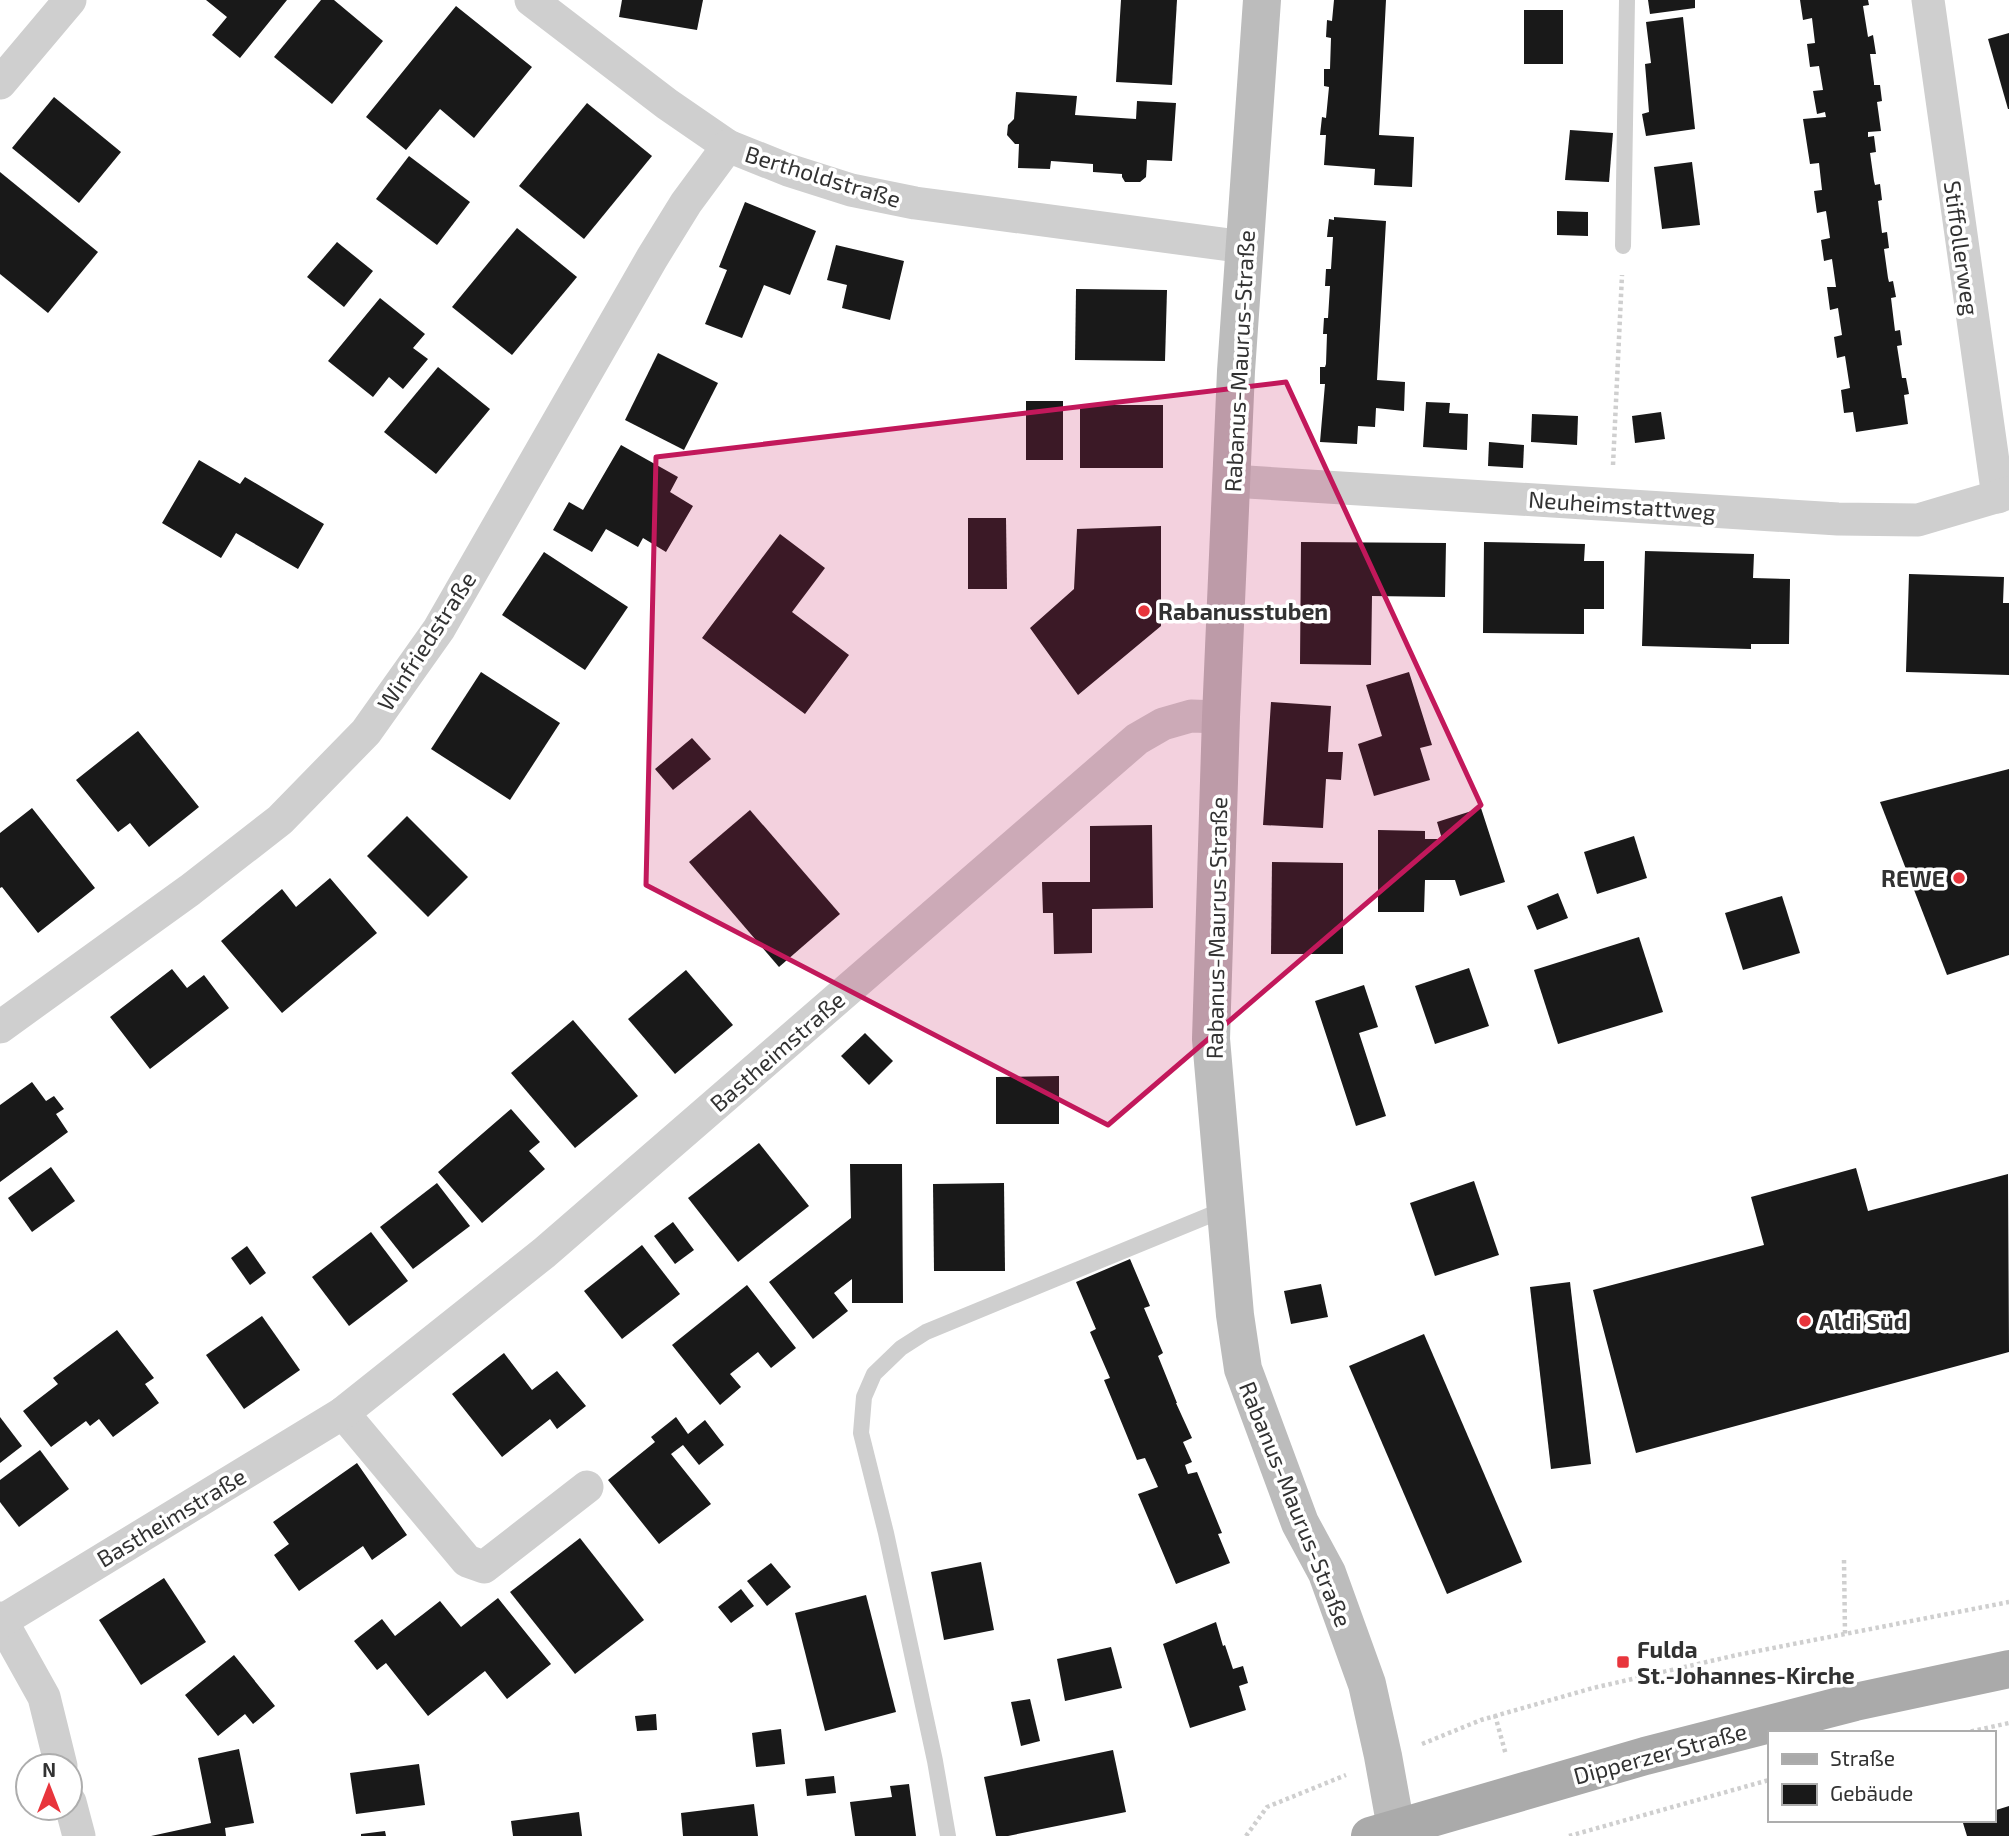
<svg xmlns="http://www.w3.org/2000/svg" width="2009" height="1836" font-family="'Exo 2',sans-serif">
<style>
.building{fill:#191919}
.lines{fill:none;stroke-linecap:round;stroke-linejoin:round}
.path{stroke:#cfcfcf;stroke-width:4.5;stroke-dasharray:3.5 3.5;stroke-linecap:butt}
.lane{stroke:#cfcfcf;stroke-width:16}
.street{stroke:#cfcfcf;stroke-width:33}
.secondary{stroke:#bcbcbc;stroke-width:38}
.primary{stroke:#aaa;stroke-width:38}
.marked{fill:#c2185b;fill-opacity:0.2;stroke:#c2185b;stroke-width:5;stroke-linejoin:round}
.poi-dot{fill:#e8353c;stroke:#fff;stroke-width:2.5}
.labels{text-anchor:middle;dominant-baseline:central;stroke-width:7;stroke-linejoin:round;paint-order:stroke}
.street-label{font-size:23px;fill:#323232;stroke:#fff}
.poi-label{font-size:23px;font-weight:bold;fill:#323232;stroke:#fff;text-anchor:start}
</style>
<rect width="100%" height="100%" fill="#fff"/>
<g class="building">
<path d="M206 0H287L240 58 212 35 227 17Z"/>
<path d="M321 0H334L383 41 332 104 274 57Z"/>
<path d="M622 0H703L697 30 619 17Z"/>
<path d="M1121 0H1177L1172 85 1116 82Z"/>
<path d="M1334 0H1386L1379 135 1414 137 1412 187 1374 185 1375 169 1324 165 1326 135H1320L1322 117 1326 118 1329 87 1324 86V69H1330L1331 38 1326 37 1327 20 1332 21Z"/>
<path d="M1648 0H1695V8L1650 14Z"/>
<path d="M1800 0H1868L1869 5 1863 6 1868 37 1873 35 1876 54H1870L1874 83V85H1880L1882 101 1877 102 1881 131 1868 132V137L1874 136 1876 152 1870 153 1874 181 1875 185 1880 184 1882 200 1878 201 1882 233 1887 232 1889 248 1884 249 1888 278 1889 282 1893 281 1896 297 1891 298 1895 331 1900 330 1902 345 1897 346 1902 378H1906L1909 394 1904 395 1908 424 1856 432 1853 412 1844 413 1841 390 1850 388 1849 382 1845 356 1837 358 1834 337 1842 335 1838 308 1830 310 1827 287H1836L1832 259 1824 261 1821 240 1830 238 1826 211 1817 213 1814 191 1822 190 1819 163 1810 164 1803 119 1826 117 1825 112 1817 114 1813 91 1823 90 1819 66 1810 67 1807 44 1815 43 1812 18 1803 20Z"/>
<path d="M456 6 532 67 474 138 440 109 406 150 366 117Z"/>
<rect x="1524" y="10" width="39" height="54"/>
<path d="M1683 17 1695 129 1646 136 1642 114 1649 112 1645 64 1651 63 1646 22Z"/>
<path d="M2009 33V109H2008L1988 39Z"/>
<path d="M1016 92 1077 96 1075 115 1136 119 1137 101 1176 103 1172 161 1147 160 1146 177 1140 182H1125L1122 177V174L1093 172V164L1051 161 1050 169 1018 168 1019 144H1015L1007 135 1008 125 1014 119Z"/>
<path d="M54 97 121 152 79 203 12 148Z"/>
<path d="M587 103 652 156 584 239 519 186Z"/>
<path d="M1570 130 1613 133 1609 182 1565 180Z"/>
<path d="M409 156 470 202 437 245 376 199Z"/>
<path d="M1692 162 1700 225 1662 229 1654 167Z"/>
<path d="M0 172 98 252 48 313 0 274Z"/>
<path d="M745 202 816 231 790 295 764 285 742 338 705 324 727 270 719 267Z"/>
<path d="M1557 211 1588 212V236L1557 235Z"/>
<path d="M1334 217 1386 221 1377 380 1405 382 1404 411 1376 408 1375 427 1358 426 1357 444 1320 442 1325 384H1320V367H1325L1326 364 1327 334H1323L1324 318H1328L1330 286H1325L1326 269H1331L1333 237H1327L1329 219 1334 220Z"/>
<path d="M517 228 577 277 512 355 452 307Z"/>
<path d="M337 242 373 271 344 307 307 277Z"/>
<path d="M836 245 904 261 890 320 842 308 847 285 827 280Z"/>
<path d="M1076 289 1167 290 1165 361 1075 360Z"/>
<path d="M380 298 425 334 413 348 428 359 403 389 389 377 373 397 328 361Z"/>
<path d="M658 353 718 383 684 450 625 420Z"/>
<path d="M438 367 490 409 436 474 384 432Z"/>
<rect x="1026" y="401" width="37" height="59"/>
<path d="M1426 402 1450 403 1449 413 1468 414 1467 450 1423 447Z"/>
<rect x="1080" y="405" width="83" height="63"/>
<path d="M1661 412 1665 439 1635 443 1632 416Z"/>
<path d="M1532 414 1578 416 1577 445 1531 442Z"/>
<path d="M1489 442 1524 445 1523 468 1488 466Z"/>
<path d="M621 445 678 477 670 492 693 506 666 552 643 538 638 547 606 529 592 552 553 530 569 502 583 510Z"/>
<path d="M199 460 240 484 245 477 324 524 298 569 236 533 221 558 162 523Z"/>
<path d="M968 518H1006L1007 589H968Z"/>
<path d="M1161 526V626L1078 695 1030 628 1074 589 1077 529Z"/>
<path d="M780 534 825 568 792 612 849 655 805 714 702 638Z"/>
<path d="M1301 542 1446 543 1445 597 1372 596 1371 665 1300 664Z"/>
<path d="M1484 542 1585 544 1584 561H1604V609H1584V634L1483 633Z"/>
<path d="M1645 551 1754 554 1753 578 1790 579 1789 644H1751V649L1642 646Z"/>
<path d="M544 552 628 607 585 670 502 615Z"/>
<path d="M1909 574 2004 577 2003 603H2009V675L1906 672Z"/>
<path d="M481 672 560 723 510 800 431 749Z"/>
<path d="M1409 672 1432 745 1420 748 1430 780 1374 796 1358 744 1382 736 1366 685Z"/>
<path d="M1271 702 1331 706 1328 752H1343L1341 780 1326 779 1323 828 1263 825Z"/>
<path d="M138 731 199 807 149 847 130 823 118 832 76 780Z"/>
<path d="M692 738 711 759 673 790 655 769Z"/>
<path d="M2009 769V955L1947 975 1880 802Z"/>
<path d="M32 808 95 888 38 933 2 887 0 888V833Z"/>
<path d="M1481 808 1505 882 1460 896 1455 880H1425L1424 912H1378V830L1425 831V839H1442L1437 822Z"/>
<path d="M750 810 840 914 779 967 689 862Z"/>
<path d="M407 816 468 877 428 917 367 856Z"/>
<path d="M1152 825 1153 908 1092 909V953L1054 954 1053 913H1043L1042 882H1090V826Z"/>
<path d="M1634 836 1647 878 1597 894 1584 852Z"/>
<path d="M1272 862 1343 863V954H1271Z"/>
<path d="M330 878 377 933 282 1013 221 941 282 889 296 907Z"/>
<path d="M1558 893 1568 918 1537 930 1527 906Z"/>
<path d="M1782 896 1800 953 1743 970 1725 913Z"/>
<path d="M1639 937 1663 1012 1558 1044 1534 970Z"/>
<path d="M1469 968 1489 1026 1435 1044 1415 986Z"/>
<path d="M172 969 187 988 204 975 229 1008 150 1069 110 1017Z"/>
<path d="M686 970 733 1025 675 1074 628 1019Z"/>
<path d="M1364 985 1378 1027 1359 1033 1386 1116 1356 1126 1315 1001Z"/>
<path d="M573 1020 638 1096 575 1148 511 1073Z"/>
<path d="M865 1033 893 1061 869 1085 841 1056Z"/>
<path d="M1059 1076V1124H996V1077Z"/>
<path d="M32 1082 46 1101 54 1096 64 1109 56 1114 68 1132 0 1182V1105Z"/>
<path d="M511 1109 540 1142 529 1151 545 1169 482 1223 438 1172Z"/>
<path d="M759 1143 809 1206 738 1262 688 1198Z"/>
<path d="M850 1164H902L903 1303H852V1279L834 1293 848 1311 813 1339 769 1282 851 1218Z"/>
<path d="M51 1167 75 1201 32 1232 8 1198Z"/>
<path d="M1856 1168 1868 1211 2008 1174 2009 1352 1636 1453 1593 1290 1764 1245 1751 1197Z"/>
<path d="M1474 1181 1499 1255 1435 1276 1410 1203Z"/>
<path d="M437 1183 470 1226 413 1269 380 1227Z"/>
<path d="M1004 1183 1005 1271H934L933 1184Z"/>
<path d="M673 1222 694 1250 675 1264 654 1236Z"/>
<path d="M371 1232 408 1281 349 1326 312 1277Z"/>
<path d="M642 1245 680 1294 622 1339 584 1291Z"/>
<path d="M247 1246 266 1273 250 1285 231 1258Z"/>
<path d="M1130 1259 1150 1306 1144 1308 1163 1353 1158 1356 1177 1403H1176L1192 1438 1183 1442 1192 1462 1185 1465 1188 1474 1197 1472 1222 1533 1218 1534 1230 1563 1176 1584 1138 1494 1158 1487 1145 1458 1137 1460 1104 1380 1110 1378 1090 1332 1096 1329 1076 1282Z"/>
<path d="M1570 1282 1591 1464 1551 1469 1530 1287Z"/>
<path d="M1321 1284 1328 1317 1291 1324 1284 1291Z"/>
<path d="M747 1285 796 1348 771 1368 758 1352 730 1374 741 1387 720 1405 672 1345Z"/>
<path d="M262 1316 300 1370 244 1409 206 1355Z"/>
<path d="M117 1330 154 1378 145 1384 159 1403 113 1437 99 1419 90 1426 86 1421 51 1447 23 1411 58 1384 53 1378Z"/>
<path d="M1424 1334 1522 1562 1447 1594 1349 1366Z"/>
<path d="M504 1353 532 1390 557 1371 586 1406 557 1429 550 1419 502 1457 452 1394Z"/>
<path d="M0 1417 22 1446 0 1463Z"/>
<path d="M676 1417 688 1434 705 1420 724 1445 699 1465 683 1445 671 1454 711 1504 659 1544 608 1480 655 1442 651 1437Z"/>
<path d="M40 1450 69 1489 19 1527 0 1502V1480Z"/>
<path d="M357 1463 407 1535 372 1560 363 1546 299 1591 274 1555 289 1544 273 1522Z"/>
<path d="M580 1538 644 1620 575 1674 510 1592Z"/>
<path d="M981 1562 994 1630 944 1640 931 1572Z"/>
<path d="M771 1563 791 1587 767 1606 747 1581Z"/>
<path d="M164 1578 206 1642 141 1685 99 1620Z"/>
<path d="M741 1589 754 1606 731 1623 718 1607Z"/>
<path d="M866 1595 896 1712 825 1731 795 1613Z"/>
<path d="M498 1598 551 1664 507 1699 485 1671 428 1716 386 1663 377 1670 354 1641 382 1619 395 1636 440 1601 461 1627Z"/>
<path d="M1216 1622 1223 1646 1225 1645 1233 1669 1243 1666 1248 1683 1239 1686 1246 1710 1190 1728 1163 1644Z"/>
<path d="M1111 1647 1122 1688 1065 1701 1057 1659Z"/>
<path d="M234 1655 275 1706 253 1724 245 1714 218 1736 185 1695Z"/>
<path d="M1030 1699 1040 1741 1021 1746 1011 1702Z"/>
<path d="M656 1714 657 1730 637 1731 635 1716Z"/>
<path d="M781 1729 785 1764 756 1767 752 1733Z"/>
<path d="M239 1749 254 1823 225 1828 226 1836H151L211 1823 198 1758Z"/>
<path d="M1113 1750 1126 1812 1008 1836H996L984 1777Z"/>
<path d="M419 1764 425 1805 356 1814 350 1773Z"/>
<path d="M834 1776 836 1793 807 1796 805 1779Z"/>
<path d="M909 1784 916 1836H855L850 1802 892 1797 890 1786Z"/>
<path d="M754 1804 758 1836H683L681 1813Z"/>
<path d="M2009 1806V1836H1967L1963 1823 1969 1820H1993V1811Z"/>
<path d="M579 1812 582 1836H513L511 1821Z"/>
<path d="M385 1831 386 1836H361V1834Z"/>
</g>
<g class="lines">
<g class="path">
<path d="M1613 465 1622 275"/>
<path d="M1844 1560 1845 1634"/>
<path d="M1495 1715 1506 1755"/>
<path d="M1964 1733 2009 1723"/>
<path d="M1422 1744 1481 1720 1593 1688 1737 1655 2009 1602"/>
<path d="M1246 1836 1267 1807 1346 1775"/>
<path d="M1569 1836 1769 1780"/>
</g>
<g class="lane">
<path d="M1623 246 1627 0"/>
<path d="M948 1836 935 1761 886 1533 861 1433 864 1397 874 1374 901 1348 926 1332 1225 1209"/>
</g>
<g class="street">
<path d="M531 0 667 104 728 146 788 170 851 190 915 203 1245 247"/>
<path d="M1928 0 1998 497"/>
<path d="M0 83 70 0"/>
<path d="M1231 481 1838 519 1918 520 2009 493"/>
<path d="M0 1027 190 890 280 820 366 732 439 629 652 258 686 203 728 146"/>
<path d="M343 1413 467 1561 484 1567 587 1487"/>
<path d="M0 1618 44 1697 61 1766"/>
<path d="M0 1622 343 1413 544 1253 1137 739 1163 724 1191 716 1221 717"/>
<path d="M70 1802 79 1836"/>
</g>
<path class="secondary" d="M1262 0 1236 371 1221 717 1211 1039 1235 1315 1243 1369 1300 1523 1327 1573 1367 1684 1383 1756 1396 1828"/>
<path class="primary" d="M1370 1836 1645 1756 1855 1702 2009 1669"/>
</g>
<path class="marked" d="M1286 382 1481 805 1108 1125 646 885 656 457Z"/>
<g class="poi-dot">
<circle cx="1144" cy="611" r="7"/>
<circle cx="1959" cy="878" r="7"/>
<circle cx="1805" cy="1321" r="7"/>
<rect x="1616" y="1655" width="14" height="14" rx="3.5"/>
</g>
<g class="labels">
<g class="street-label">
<text transform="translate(823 176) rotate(17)">Bertholdstraße</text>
<text transform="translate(1962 248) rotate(82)">Stiffollerweg</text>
<text transform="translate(1239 361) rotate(-87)">Rabanus-Maurus-Straße</text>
<text transform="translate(1622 505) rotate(4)">Neuheimstattweg</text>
<text transform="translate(426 641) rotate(-57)">Winfriedstraße</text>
<text transform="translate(1216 928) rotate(-89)">Rabanus-Maurus-Straße</text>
<text transform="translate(777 1051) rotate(-41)">Bastheimstraße</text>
<text transform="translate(1296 1504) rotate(68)">Rabanus-Maurus-Straße</text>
<text transform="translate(171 1517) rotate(-31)">Bastheimstraße</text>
<text transform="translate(1660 1753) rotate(-15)">Dipperzer Straße</text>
</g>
<g class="poi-label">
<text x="1158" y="611">Rabanusstuben</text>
<text x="1945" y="878" text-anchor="end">REWE</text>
<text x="1819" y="1321">Aldi Süd</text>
<text x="1637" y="1649">Fulda<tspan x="1637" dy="26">St.-Johannes-Kirche</tspan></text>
</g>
</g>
<rect x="1768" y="1731" width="228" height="91" fill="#ffffff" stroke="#adadad" stroke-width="2"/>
<rect x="1782" y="1754" width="35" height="10" fill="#aaaaaa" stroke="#adadad" stroke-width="2"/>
<text x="1830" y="1766" font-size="21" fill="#323232">Straße</text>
<rect x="1782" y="1784" width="35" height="21" fill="#191919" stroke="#adadad" stroke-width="2"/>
<text x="1830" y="1801" font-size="21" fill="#323232">Gebäude</text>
<g transform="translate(49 1787)"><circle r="33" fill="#ffffff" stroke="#adadad" stroke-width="2"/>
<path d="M0-5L12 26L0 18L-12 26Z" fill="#e8353c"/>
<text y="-10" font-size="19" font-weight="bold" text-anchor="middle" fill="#323232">N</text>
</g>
</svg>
